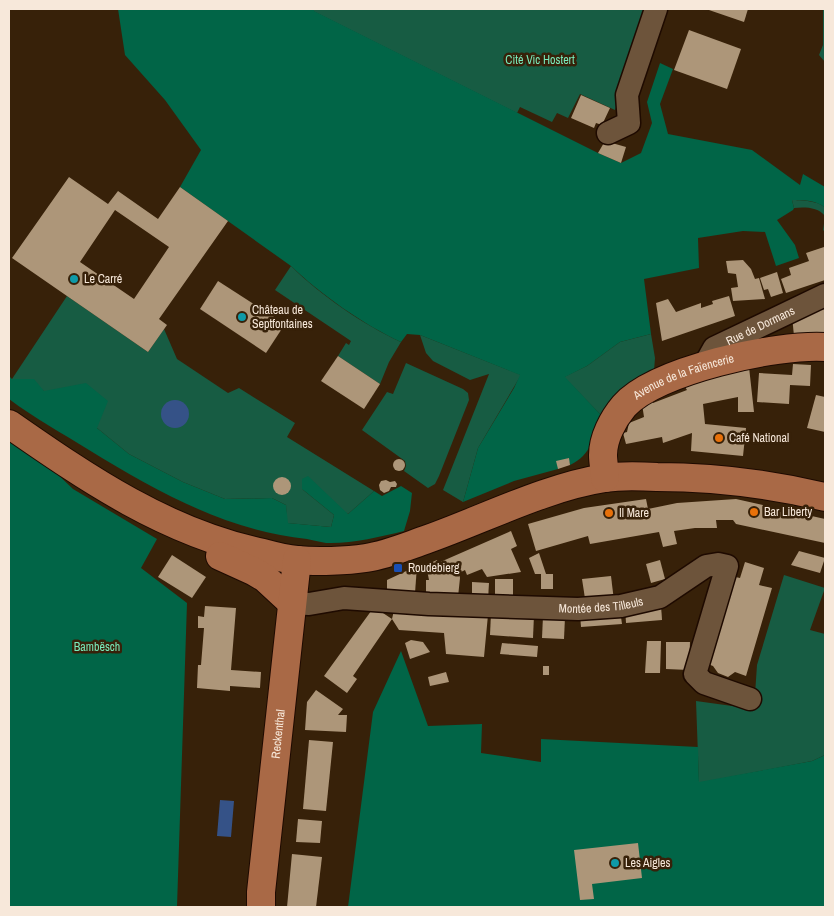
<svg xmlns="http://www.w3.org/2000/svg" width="834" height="916" font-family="'Archivo Narrow',sans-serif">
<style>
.green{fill:#175c43}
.forest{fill:#016547}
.water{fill:#355287}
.building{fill:#ad9679;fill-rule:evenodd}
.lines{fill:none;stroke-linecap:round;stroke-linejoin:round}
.minor-casing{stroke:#1e0a00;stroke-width:25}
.major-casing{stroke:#1e0a00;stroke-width:30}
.minor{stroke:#6d543b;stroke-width:22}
.major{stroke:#a96946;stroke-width:28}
.culture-dot{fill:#0f9aa8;stroke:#372109;stroke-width:2}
.food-dot{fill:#e8710a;stroke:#372109;stroke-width:2}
.transit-dot{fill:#1a4fb4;stroke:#372109;stroke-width:2}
.labels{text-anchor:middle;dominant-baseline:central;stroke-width:5;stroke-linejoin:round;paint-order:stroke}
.park-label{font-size:12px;fill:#79eabb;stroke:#372109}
.poi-label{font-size:12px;fill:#f7e8da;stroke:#372109;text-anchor:start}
.street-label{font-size:12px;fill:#f7e8da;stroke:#372109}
</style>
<rect width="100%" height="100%" fill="#372109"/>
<g class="green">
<path d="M314 9H649L615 110 580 94 568 118 557 113 552 122 520 107 517 113 313 11Z"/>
<path d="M823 9H825V62L819 55 823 45Z"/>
<path d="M792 200C799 200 823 201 825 209 827 214 825 223 825 229L823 231 825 216C818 207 805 207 794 208Z"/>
<path d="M291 266C320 295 364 325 401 342L389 362 380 384 338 356 346 343 349 345 351 341 275 290Z"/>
<path d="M67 296 148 352 164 329 177 359 228 393 239 388 295 423 287 437 374 491 348 514 302 489 334 515 331 527 287 523 286 505 272 498 225 499 183 482 129 454 97 428 44 391 12 379Z"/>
<path d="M651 334 655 358 654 371 602 416 564 377 587 366 620 342Z"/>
<path d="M420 335 521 375 478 448 463 502 443 490 489 374 470 380 433 361 426 353Z"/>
<path d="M406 363 463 389 468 393 469 400 439 476 435 484 428 488 404 471 406 466 405 461 362 430 387 392 393 394Z"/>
<path d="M784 575 825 588 810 630 825 634V755L812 761 699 783 696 701 754 709 757 665Z"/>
</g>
<g class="forest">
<path d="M118 9H314V11L598 153 621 163 641 153 652 123 647 102 660 63 673 69 660 104 668 134 752 150 800 185 803 174 825 187V208C817 200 803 200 792 200L794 208 793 210 777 220 795 245 799 258 776 266 765 232 743 231 698 238 699 268 644 279 651 334 620 342 587 366 565 377 602 416C593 436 592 455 570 465L568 458 558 469 514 481 463 502 478 448 514 388 520 375 420 335 407 334 401 342C364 325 320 294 291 266L180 187 201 150 165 100 125 55Z"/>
<path d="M9 376 12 379H34L44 391 86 383 108 401 97 428 129 454 183 482 225 499 272 498 286 505 288 523 331 527 334 515 302 489V479L308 476 348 514 374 491 382 496 401 486 412 493 410 511 404 531C379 537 351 544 326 543 319 542 313 540 307 539 227 531 156 491 89 450 62 433 34 418 9 399Z"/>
<path d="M9 440 51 468 73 489 157 539 141 568 187 603 177 907H9Z"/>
<path d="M401 651 428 726 482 724 481 753 541 762V739L698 747 699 782 812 761 825 755V907H348L373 712Z"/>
</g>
<g class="water">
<circle cx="175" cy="414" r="14"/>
<path d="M220 800 234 801 231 837 217 836Z"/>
</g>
<g class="building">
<path d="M706 9H748L744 22Z"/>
<path d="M689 30 741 49 727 89 674 70Z"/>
<path d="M581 95 610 108 602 125 596 123 594 128 571 118Z"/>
<path d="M605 141 626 147 621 163 598 153Z"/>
<path d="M69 177 108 204 118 191 158 219 180 187 228 221 159 319 167 325 148 352 12 258ZM115 210 169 247 134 299 80 262Z"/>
<path d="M824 247 825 280 786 293 781 279 791 275 789 268 809 261 806 253Z"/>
<path d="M743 260 751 269 755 279 759 278 765 299 733 301 731 288 738 287 736 274 728 273 726 261Z"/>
<path d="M777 272 783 293 771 297 768 289 764 290 760 278Z"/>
<path d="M218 281 285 324 266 353 200 309Z"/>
<path d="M729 296 735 316 662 341 656 303 668 299 676 312 701 303V308L713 304 712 301Z"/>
<path d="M825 309V333L794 336 792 316 802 313Z"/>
<path d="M338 356 380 384 364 409 321 381Z"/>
<path d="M793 364 811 365 810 386 790 385 789 404 757 402 759 373 792 375Z"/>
<path d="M749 367 754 412H738V397L703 404 705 424 746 428 743 456 691 451 692 433 663 443 662 437 626 444 623 433 627 432 629 423 644 417 642 404 653 397V403L687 390 685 387Z"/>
<path d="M816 395 825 397V432L807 428Z"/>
<path d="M569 458 570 465 558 469 556 461Z"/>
<circle cx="399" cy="465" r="6"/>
<circle cx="282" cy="486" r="9"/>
<path d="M386 480 390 482 395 481 397 484 396 487H391L389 491 384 493 380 490 379 485 381 481Z"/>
<path d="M646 499 648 509 677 503 736 499 825 519V543L736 524 733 520H716L717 528H695L674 531 677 544 663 547 659 532 590 544 588 536 536 551 528 524 584 508Z"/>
<path d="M511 531 517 546 511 549 521 572 487 577 482 569 467 575 465 570 459 573 460 578 458 597 426 595V580H429L426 565 437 560 438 563Z"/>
<path d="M799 551 825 558 820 573 791 565Z"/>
<path d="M539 553 546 574H553V589H541V574H535L529 558Z"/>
<path d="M172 555 206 577 192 598 158 577Z"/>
<path d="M660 560 665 579 651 583 646 564Z"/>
<path d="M745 562 764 568 759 585 772 588 746 676 735 672 728 677 718 673 713 666 705 663 731 576 740 578Z"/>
<path d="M417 566 415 593 387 591V580Z"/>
<path d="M611 576 614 601 586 605 582 579Z"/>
<path d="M495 579H513V599L495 598Z"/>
<path d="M472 582 489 583 488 600 472 599Z"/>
<path d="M661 605 662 620 626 623 625 608Z"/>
<path d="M205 606 236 608 231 670 261 672 260 688 230 686V691L197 688 198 665H201L204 628H198V616L204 617Z"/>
<path d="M395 606 488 615 484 657 446 654 444 633 399 630 392 619 353 676 357 679 347 693 324 676 374 607 392 619Z"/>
<path d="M620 610 622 624 581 627 580 614Z"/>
<path d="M491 613 534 615 533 638 490 635Z"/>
<path d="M543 616 565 617 564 639 542 638Z"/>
<path d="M411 640 423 642 430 652 410 659 405 643Z"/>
<path d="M647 641H661L660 673H645Z"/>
<path d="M666 642H690L689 670 666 669Z"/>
<path d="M502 643 538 646 537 657 500 654Z"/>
<rect x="543" y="666" width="6" height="9"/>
<path d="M446 672 449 682 430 686 428 677Z"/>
<path d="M316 690 343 709 338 715H347L346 732 305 730 307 702Z"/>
<path d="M309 740 333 742 326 811 303 809Z"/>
<path d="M298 819 322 821 320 843 296 842Z"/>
<path d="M638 843 642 878 592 884 594 899 580 900 574 850Z"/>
<path d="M292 854 322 857 316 907H287Z"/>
</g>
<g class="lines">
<defs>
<g id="minor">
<path d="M608 133 629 123 627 95 656 9"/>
<path id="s1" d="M704 366 714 348 825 295"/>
<path id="s2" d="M292 603 309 604 344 598 429 604 578 609 621 606 660 597 706 566 718 564 727 566 695 674 704 683 750 699"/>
</g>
<g id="major">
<path d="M9 424C88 479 167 533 263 553 274 556 285 559 297 560 316 562 347 561 366 558 386 555 405 547 425 540 482 520 546 487 605 478 622 475 640 476 657 477 714 477 770 484 825 497"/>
<path id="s3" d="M605 478C605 470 603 463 603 455 603 438 613 419 624 406 656 370 777 344 825 347"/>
<path d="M220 556 253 571 265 578 292 603"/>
<path id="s4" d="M261 907V892L297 560"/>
</g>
</defs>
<use href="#minor" class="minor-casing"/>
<use href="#major" class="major-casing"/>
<use href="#minor" class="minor"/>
<use href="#major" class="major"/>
</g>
<g class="culture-dot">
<circle cx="74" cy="279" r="5"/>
<circle cx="242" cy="317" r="5"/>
<circle cx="615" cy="863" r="5"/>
</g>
<g class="food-dot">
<circle cx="719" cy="438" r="5"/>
<circle cx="754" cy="512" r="5"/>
<circle cx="609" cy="513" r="5"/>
</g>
<rect class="transit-dot" x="393" y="563" width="10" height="10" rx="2.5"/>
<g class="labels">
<g class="park-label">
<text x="540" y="60">Cité Vic Hostert</text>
<text x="97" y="647">Bambësch</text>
</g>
<g class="poi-label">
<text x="84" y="279">Le Carré</text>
<text x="252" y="310">Château de<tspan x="252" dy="14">Septfontaines</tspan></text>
<text x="729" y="438">Café National</text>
<text x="764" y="512">Bar Liberty</text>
<text x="619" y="513">Il Mare</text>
<text x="408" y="568">Roudebierg</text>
<text x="625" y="863">Les Aigles</text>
</g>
<g class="street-label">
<text stroke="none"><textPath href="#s1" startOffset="72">Rue de Dormans</textPath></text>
<text stroke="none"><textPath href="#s3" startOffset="145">Avenue de la Faïencerie</textPath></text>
<text stroke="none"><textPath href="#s2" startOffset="310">Montée des Tilleuls</textPath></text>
<text stroke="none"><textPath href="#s4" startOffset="174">Reckenthal</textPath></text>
</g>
</g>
<rect width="834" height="916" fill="none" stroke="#f7e8da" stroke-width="20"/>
</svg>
